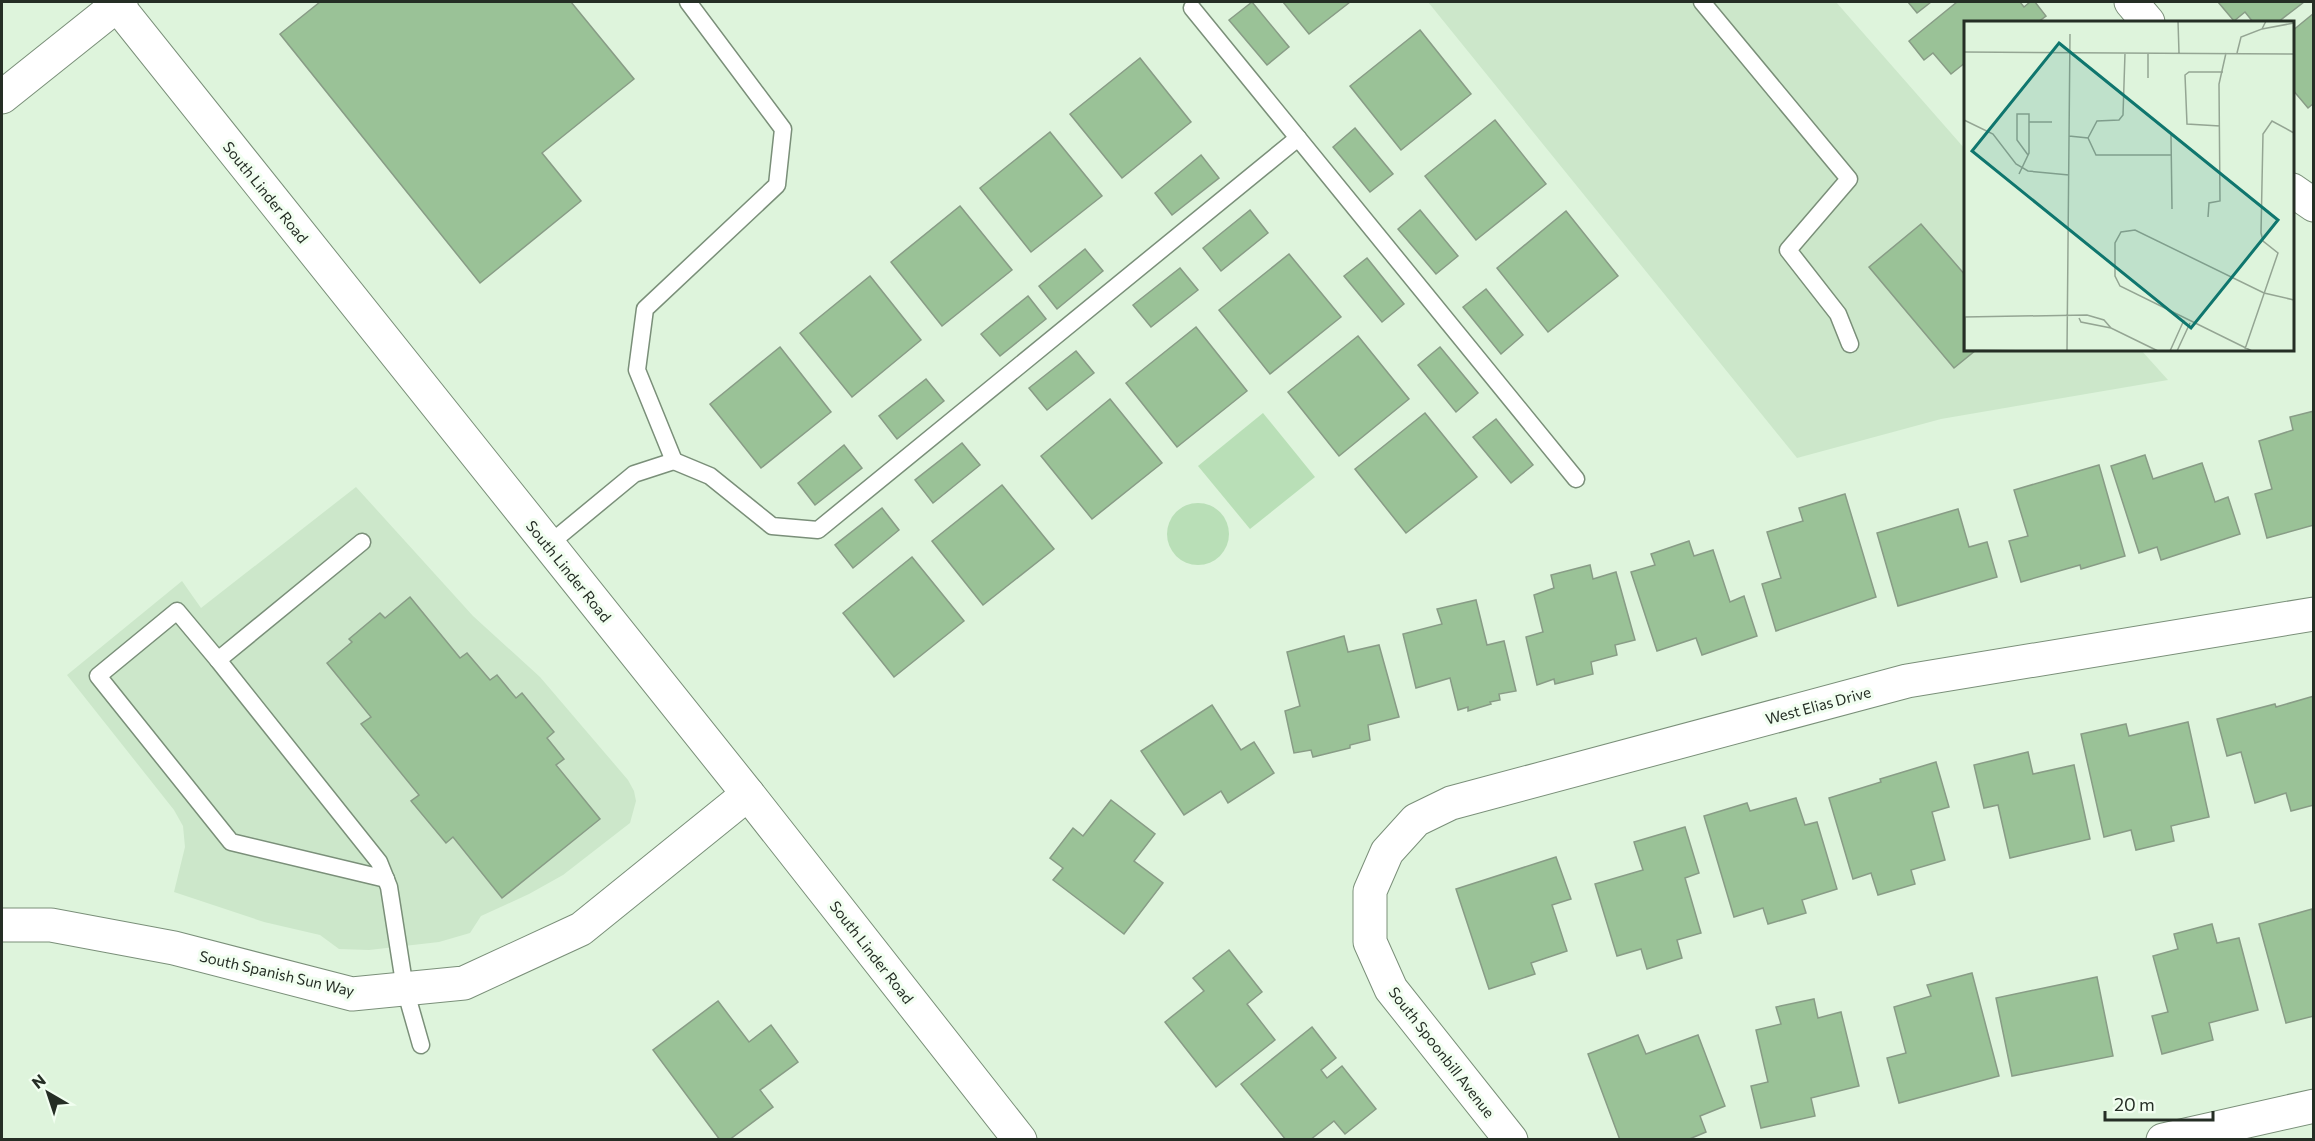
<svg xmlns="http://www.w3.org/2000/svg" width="2315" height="1141" font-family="Commissioner,sans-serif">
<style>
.built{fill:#cce7ca}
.green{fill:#b9dfb7}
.building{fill:#9ac297;stroke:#889c86;stroke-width:1.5}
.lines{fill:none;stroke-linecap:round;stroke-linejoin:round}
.service-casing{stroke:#7a8f79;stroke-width:19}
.minor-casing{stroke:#7a8f79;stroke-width:35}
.tertiary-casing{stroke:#7a8f79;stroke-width:35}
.service{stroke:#fff;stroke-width:16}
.minor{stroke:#fff;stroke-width:33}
.tertiary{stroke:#fff;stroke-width:33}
.labels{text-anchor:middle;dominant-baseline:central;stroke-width:6;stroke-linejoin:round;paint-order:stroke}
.street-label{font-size:15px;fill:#252e25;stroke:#f1fef0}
.inset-road{fill:none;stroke:#94a593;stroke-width:1.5}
.view{fill:#0f766e;fill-opacity:0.15;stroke:#0f766e;stroke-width:3}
.inset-edge{fill:none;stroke:#252e25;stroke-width:3}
</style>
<rect width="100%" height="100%" fill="#def4dc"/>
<g class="built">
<path d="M1428 2H1836L1965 149 1966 350H2141L2168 380 1941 419 1797 458Z"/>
<path d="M356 487 473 616 540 677 628 780 634 791 636 801 630 823 563 875 529 894 481 916 470 933 439 942 369 950 339 949 320 935 264 922 174 892 185 847 183 826 174 810 67 675 182 581 201 608Z"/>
</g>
<g class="green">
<path d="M1263 413 1315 477 1250 529 1198 466Z"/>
<circle cx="1198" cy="534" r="31"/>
</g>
<g class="building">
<path d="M320 2H571L634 79 542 153 581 201 480 283 280 34Z"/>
<path d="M1252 2 1289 47 1267 65 1229 20Z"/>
<path d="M1283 2H1350L1309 34Z"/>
<path d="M1908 2H1931L1917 13Z"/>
<path d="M1957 2H2020L2024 7 2030 2H2035L2046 16 2038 22H1966V62L1951 74 1933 53 1924 60 1909 41Z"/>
<path d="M2218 2H2304L2278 22H2253L2245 12 2234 21Z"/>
<path d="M2314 13V103L2308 108 2292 89V31Z"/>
<path d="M1420 30 1471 94 1401 150 1350 86Z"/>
<path d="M1140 58 1191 122 1122 178 1070 114Z"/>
<path d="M1495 120 1546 184 1476 240 1425 176Z"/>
<path d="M1355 128 1393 174 1370 192 1333 147Z"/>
<path d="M1050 132 1102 196 1031 252 980 188Z"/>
<path d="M1201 155 1219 178 1172 215 1155 193Z"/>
<path d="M960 206 1012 270 942 326 891 262Z"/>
<path d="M1250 210 1268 233 1221 271 1203 248Z"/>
<path d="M1420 210 1458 256 1436 274 1398 229Z"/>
<path d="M1566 211 1618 276 1548 332 1497 268Z"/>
<path d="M1921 224 1966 276V350H1976L1954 368 1869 267Z"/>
<path d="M1085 249 1103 271 1057 309 1039 286Z"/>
<path d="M1289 254 1341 317 1270 374 1219 310Z"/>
<path d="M1367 258 1404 304 1382 322 1344 276Z"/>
<path d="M1180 268 1198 290 1151 327 1133 305Z"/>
<path d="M870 276 921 340 852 397 800 333Z"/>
<path d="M1486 289 1523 335 1501 354 1463 307Z"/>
<path d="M1028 296 1046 319 1000 356 981 334Z"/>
<path d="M1196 327 1247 391 1177 447 1126 383Z"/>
<path d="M1358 336 1409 399 1339 456 1288 392Z"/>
<path d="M780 347 831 412 761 468 710 404Z"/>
<path d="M1440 347 1478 393 1456 412 1418 365Z"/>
<path d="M1076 351 1094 373 1047 410 1029 388Z"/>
<path d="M926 379 944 401 897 439 879 416Z"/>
<path d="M1110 399 1162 463 1092 519 1041 456Z"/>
<path d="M2314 411V525L2267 538 2255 494 2272 489 2259 441 2293 430 2290 417Z"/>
<path d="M1425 413 1477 477 1406 533 1355 469Z"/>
<path d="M1496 419 1533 465 1511 483 1473 437Z"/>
<path d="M962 443 980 465 933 503 915 480Z"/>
<path d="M844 445 862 468 815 505 798 483Z"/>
<path d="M2145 455 2153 479 2202 463 2215 502 2228 497 2240 534 2161 560 2157 547 2139 553 2111 466Z"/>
<path d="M2099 465 2125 556 2081 569 2080 565 2021 582 2009 541 2028 536 2014 490Z"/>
<path d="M1002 485 1054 549 983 605 932 541Z"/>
<path d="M1845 494 1876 597 1776 631 1762 584 1781 578 1767 532 1803 521 1799 508Z"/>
<path d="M882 508 899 530 853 568 835 545Z"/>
<path d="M1958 509 1969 547 1987 542 1997 577 1898 606 1877 533Z"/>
<path d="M1689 541 1694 556 1713 550 1730 602 1744 596 1757 636 1702 655 1696 638 1657 651 1631 572 1655 565 1651 554Z"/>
<path d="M912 557 964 621 894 677 843 613Z"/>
<path d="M1590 565 1593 579 1616 572 1635 640 1615 645 1617 655 1591 662 1593 674 1555 684 1554 679 1537 685 1526 637 1543 632 1534 595 1554 588 1551 575Z"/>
<path d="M410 597 460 658 467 653 490 680 497 675 516 698 522 693 554 732 547 738 564 759 556 765 600 819 502 898 453 837 446 843 411 801 419 795 361 724 371 717 327 663 352 642 349 639 380 613 385 618Z"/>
<path d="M1476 600 1487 645 1504 641 1516 691 1499 694 1500 700 1490 702 1491 704 1468 711V707L1458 710 1450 678 1416 688 1403 634 1442 624 1437 609Z"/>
<path d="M1344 636 1348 652 1379 645 1399 717 1368 725 1370 740 1350 745V748L1313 757 1311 750 1294 753 1285 711 1300 706 1287 652Z"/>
<path d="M2314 696V805L2291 811 2286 793 2255 803 2241 752 2227 756 2217 719 2275 704 2276 707Z"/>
<path d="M1212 705 1241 750 1254 742 1274 773 1228 803 1221 791 1184 815 1141 751Z"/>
<path d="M2188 722 2209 817 2171 826 2174 841 2136 850 2131 830 2104 837 2081 734 2126 724 2129 736Z"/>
<path d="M2028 752 2033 774 2074 765 2090 839 2010 858 1998 805 1984 808 1974 765Z"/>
<path d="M1936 762 1949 807 1932 812 1945 860 1911 870 1915 884 1878 895 1871 873 1853 879 1829 798 1881 782 1880 779Z"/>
<path d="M1796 798 1805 825 1817 822 1837 889 1802 900 1806 913 1768 924 1763 908 1734 917 1704 816 1747 803 1750 811Z"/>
<path d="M1111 800 1155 834 1134 861 1163 883 1124 934 1053 880 1063 868 1050 858 1073 828 1083 836Z"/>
<path d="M1685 827 1699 873 1685 878 1701 933 1677 940 1682 958 1647 969 1641 949 1617 956 1595 884 1643 870 1634 842Z"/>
<path d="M1556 857 1571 899 1552 905 1567 951 1531 963 1535 974 1489 989 1456 889Z"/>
<path d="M2312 909 2314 1016 2286 1023 2259 924Z"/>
<path d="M2212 924 2217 943 2239 938 2258 1010 2209 1023 2213 1040 2162 1054 2152 1016 2168 1012 2153 956 2178 949 2174 934Z"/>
<path d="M1229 950 1262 992 1247 1004 1275 1040 1216 1087 1165 1022 1204 991 1193 978Z"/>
<path d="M1972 973 1999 1076 1899 1103 1887 1058 1906 1053 1894 1007 1931 996 1927 985Z"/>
<path d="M2097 977 2113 1056 2012 1076 1996 998Z"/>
<path d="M1814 999 1818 1018 1841 1012 1859 1086 1811 1098 1815 1116 1761 1128 1751 1086 1768 1082 1756 1030 1781 1024 1776 1007Z"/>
<path d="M718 1001 749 1042 771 1025 798 1062 760 1090 773 1107 729 1140H720L653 1050Z"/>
<path d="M1312 1027 1336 1058 1321 1070 1327 1078 1342 1066 1376 1109 1345 1134 1334 1121 1310 1140H1286L1241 1084Z"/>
<path d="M1638 1035 1646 1054 1698 1035 1725 1106 1700 1116 1706 1132 1687 1140H1620L1588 1054Z"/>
</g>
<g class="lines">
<defs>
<g id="service">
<path d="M1702 2 1849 179 1788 250 1838 314 1850 344"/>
<path d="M1192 8 1576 479"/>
<path d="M674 461 637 370 645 309 777 185 783 129 688 2"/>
<path d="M362 542 218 660 379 862 389 887 405 989 421 1045"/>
<path d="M548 545 634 474 674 461 710 476 772 526 818 530 1298 138"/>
<path d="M218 660 177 611 98 676 231 842 386 879"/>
</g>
<g id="minor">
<path d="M2131 2 2148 22"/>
<path d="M2292 190 2314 205"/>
<path d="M1511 1140 1391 989 1370 942V891L1387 852 1416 820 1451 803 1907 681 2314 614"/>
<path d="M2163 1140 2314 1106"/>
</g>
<g id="tertiary">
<path d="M117 5 748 794 1020 1140"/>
<path d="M2 97 121 2"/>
<path d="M2 925H51L174 948 352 994 464 983 581 929 748 794"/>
</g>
</defs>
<use href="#service" class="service-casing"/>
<use href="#minor" class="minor-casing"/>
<use href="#tertiary" class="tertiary-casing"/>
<use href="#service" class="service"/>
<use href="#minor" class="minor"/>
<use href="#tertiary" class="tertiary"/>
</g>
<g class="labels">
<g class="street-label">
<text transform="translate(266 192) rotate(51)">South Linder Road</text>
<text transform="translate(569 571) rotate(51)">South Linder Road</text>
<text transform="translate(1818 705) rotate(-15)">West Elias Drive</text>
<text transform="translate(872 952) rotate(52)">South Linder Road</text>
<text transform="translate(277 973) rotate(13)">South Spanish Sun Way</text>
<text transform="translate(1442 1052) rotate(52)">South Spoonbill Avenue</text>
</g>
</g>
<g transform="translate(1964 21)">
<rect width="330" height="330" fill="#def4dc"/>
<path class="inset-road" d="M214 0 215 32M298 8 330 2M0 31 330 33M184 32V57M273 32 277 16 298 8 302 0M0 99 29 113 52 143 64 150 105 154M256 105 223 103 221 54 225 51H259M207 114 208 188M105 115 124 117 132 134H207M124 117 133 100 155 99 159 94 161 32M64 134 53 119V93H65V101M55 153 65 132V101H88M244 196 245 182 256 180 255 63 262 32M0 296 123 294 140 299 147 307M115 297 117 301 147 307 194 330M281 328 314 232 299 220 297 212 299 113 308 100 330 112M1 329 75 330M1 330V296M103 330 106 13M206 330 220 299M213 330 226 302M288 330 156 265 151 255V222L157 211 171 209 300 272 330 279"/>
<path class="view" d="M95 22 314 199 227 307 8 130Z"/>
<rect width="330" height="330" class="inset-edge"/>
</g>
<rect width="2315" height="1141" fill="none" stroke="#252e25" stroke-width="6"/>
<g transform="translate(48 1093) rotate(321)" stroke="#f1fef0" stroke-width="4.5" paint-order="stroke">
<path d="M0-4.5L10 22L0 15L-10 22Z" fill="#252e25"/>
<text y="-9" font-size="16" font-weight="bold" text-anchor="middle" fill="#252e25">N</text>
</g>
<path d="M2105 1111v9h108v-9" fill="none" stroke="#252e25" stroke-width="3"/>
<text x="2114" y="1111" font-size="18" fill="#252e25" stroke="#f1fef0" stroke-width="4.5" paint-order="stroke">20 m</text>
</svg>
